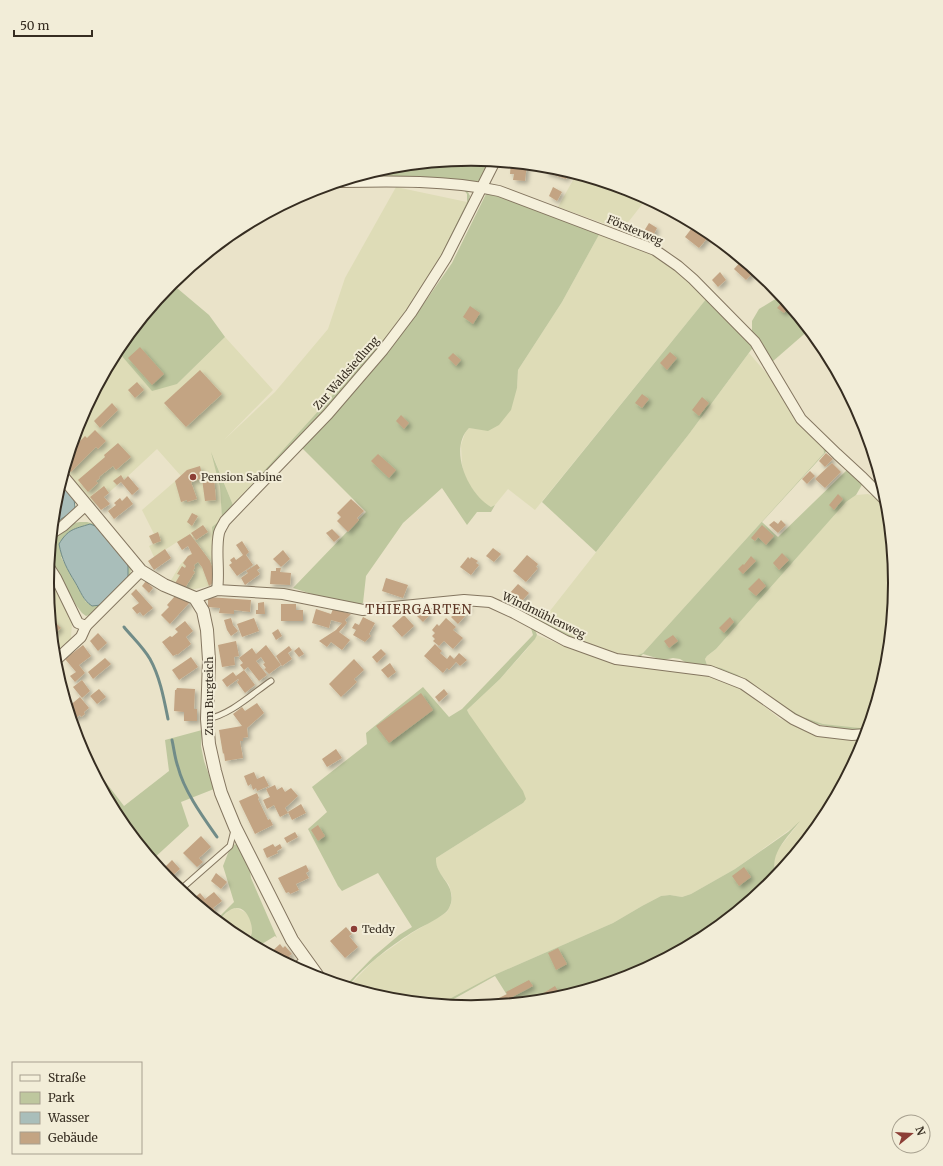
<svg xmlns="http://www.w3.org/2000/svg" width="943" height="1166" font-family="Merriweather,serif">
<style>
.farmland{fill:#dedcb7}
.green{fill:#bec79e}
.water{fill:#a9beba;stroke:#718c88}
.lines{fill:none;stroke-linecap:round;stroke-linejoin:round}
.stream{stroke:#718c88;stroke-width:3}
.building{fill:#c3a483;filter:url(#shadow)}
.service-casing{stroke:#847660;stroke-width:7}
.minor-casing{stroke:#847660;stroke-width:12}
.tertiary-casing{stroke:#847660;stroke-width:14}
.service{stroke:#f5f0db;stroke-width:5}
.minor{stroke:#f5f0db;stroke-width:10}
.tertiary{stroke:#f5f0db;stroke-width:12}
.poi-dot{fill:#8c3e36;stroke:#f2edd8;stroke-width:1.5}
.labels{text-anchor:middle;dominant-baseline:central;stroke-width:4;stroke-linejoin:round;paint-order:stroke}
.street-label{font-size:11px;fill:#362d21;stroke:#f2edd8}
.poi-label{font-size:11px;fill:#362d21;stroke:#f2edd8;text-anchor:start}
.quarter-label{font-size:13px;letter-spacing:1px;fill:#5e3726;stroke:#f2edd8}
.rim{fill:none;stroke:#362d21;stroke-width:2}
</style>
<defs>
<filter id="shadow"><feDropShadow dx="3" dy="3" stdDeviation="2" flood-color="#0004"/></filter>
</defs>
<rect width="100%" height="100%" fill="#eae3c9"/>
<g class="farmland">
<path d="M577 173 634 191 647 198 622 230 558 207Z"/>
<path d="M396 187 467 202 440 257 405 312 391 331 233 505 213 456 220 487 222 519 216 581 209 586 186 591 170 582 180 565 188 556 199 548 177 542 154 557 149 546 153 544 149 536 154 534 142 510 181 476 157 449 128 476 94 505 65 469 79 420 108 367 120 355 177 384 225 337 273 390 224 440 275 392 328 329 345 278Z"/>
<path d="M601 231 656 255 672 266 707 298 535 510 508 489 495 505 491 507 483 503 470 486 464 474 462 464 461 445 465 433 469 428 478 429 517 388 518 370 562 302Z"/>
<path d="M749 353 774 382 823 447 824 453 643 653 634 657 616 654 593 647 542 621 689 434Z"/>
<path d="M868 494 877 498 889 512 896 583 888 666 869 729H864L823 724 803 717 785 707 738 675 721 668 707 665 705 659 707 656 716 649 846 502 856 495Z"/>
<path d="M48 572 52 577 72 623 71 638 66 646 54 656 47 583Z"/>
<path d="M537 635 569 648 624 665 698 674 718 678 733 684 749 694 780 719 866 738 864 746 824 819 777 876 774 862 776 852 799 823 735 869 691 894 682 897 670 895 661 896 642 906 613 923 494 975 440 1004 388 999 348 987 374 960 412 933 447 912 451 904 452 896 449 885 439 872 436 864V858L523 803 469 714 467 710 500 679 527 649Z"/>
<path d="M236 908 241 910 248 914 251 921 252 932 247 942 235 936 218 921 230 910Z"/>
</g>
<g class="green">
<path d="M472 159 491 160 481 180 474 182 421 177H382L389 167Z"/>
<path d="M464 190H467L470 196 469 200 443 255 411 305 371 359 223 521 216 581 212 527 222 519 220 487 211 452 233 505 391 331 405 312 440 257 467 202V194Z"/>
<path d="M486 194 513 199 601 231 562 302 518 370 517 388 511 410 499 425 488 431 469 428C448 449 468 494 491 507L495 505 491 512H477L467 525 442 488 403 523 366 576 363 603 358 606 323 599 315 595 293 588 366 512 302 448 363 380 411 322 452 263Z"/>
<path d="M171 283 209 315 225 337 177 384 152 391 121 355 111 364 110 363 119 347Z"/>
<path d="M782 295 810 329 772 362 752 334V321L759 309Z"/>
<path d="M707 298 754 346 689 434 596 552 542 502Z"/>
<path d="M823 446 828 449 826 452 762 522 778 537 848 469 863 483 856 495 846 502 716 649 707 656 705 659 707 665 721 668 738 675 785 707 803 717 823 724 869 729 868 731H853L811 723 794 716 754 688 690 665 680 659 673 658 663 660 643 654 638 659 596 650 534 621 525 612 593 647 616 654 634 657 643 653 824 453Z"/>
<path d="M80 522H87L94 524 131 568 130 577 123 588 61 557 86 602 101 605 93 614 86 616 82 613 76 605 49 559 51 538 69 524Z"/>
<path d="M530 625 535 629 537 635 535 639 500 679 467 710 469 714 523 791 526 799 523 803 436 858C435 877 455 882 451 903 450 906 448 911 445 913 435 921 422 926 411 933 392 945 360 969 348 987L345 986 373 957 399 935 412 927 378 873 342 891 338 886 308 829 327 812 312 787 367 744 366 733 423 687 449 717 462 709 533 635Z"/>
<path d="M202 730 201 746 204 761 214 789 181 802 189 826 152 860 118 819 84 754 124 806 169 771 165 740Z"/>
<path d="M800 821C788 837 767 855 777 876L772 883 707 936 634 975 554 999 512 1003 495 976 443 1005 440 1004 494 975 613 923 642 906 661 896 670 895 682 897 691 894 735 869 788 832Z"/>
<path d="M237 844C245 853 250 867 251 878L277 938 275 936 257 947 247 942C249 939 252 935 252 931 252 920 245 904 232 909 227 911 222 917 218 921L216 920 234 902 223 866 230 848 233 845Z"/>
</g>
<g class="water">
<path d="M61 482 74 499 75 508 69 514 53 524 55 500Z"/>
<path d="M90 524 98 527 125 556 128 566V578L101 605 92 606C83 600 81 592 75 582 67 569 62 560 59 544 68 529 74 529 90 524Z"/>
</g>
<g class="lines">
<g class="stream">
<path d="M124 627C132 637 143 647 150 659 160 677 164 699 168 719"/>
<path d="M172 740C174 749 175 759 178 767 184 791 203 817 217 837"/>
</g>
</g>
<g class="building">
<path d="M511 162 527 164 525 181 513 180 514 174H510Z"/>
<path d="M547 166 569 171 566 179 545 172Z"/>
<path d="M553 187 562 192 557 201 549 196Z"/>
<path d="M649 223 657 228 653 236 644 231Z"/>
<path d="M695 224 710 235 699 248 685 237Z"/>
<path d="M743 259 756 270 746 280 734 269Z"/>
<path d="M720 272 726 280 718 287 712 280Z"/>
<path d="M784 300 790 306 784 313 777 308Z"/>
<path d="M470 306 480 313 473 324 463 317Z"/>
<path d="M140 347 164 374 152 385 128 358Z"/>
<path d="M670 352 677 358 667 370 660 363Z"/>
<path d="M453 353 461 360 456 366 448 358Z"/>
<path d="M200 370 222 394 186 427 164 403Z"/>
<path d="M137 382 144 390 135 398 128 390Z"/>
<path d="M642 394 649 399 642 408 635 403Z"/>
<path d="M702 397 709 403 699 416 692 410Z"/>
<path d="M112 403 118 410 100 428 94 421Z"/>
<path d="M401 415 409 423 404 429 396 421Z"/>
<path d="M95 430 106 441 98 449 96 447 71 472 65 467 70 451 85 436 87 438Z"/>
<path d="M118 443 131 457 116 470 113 466 99 477 100 478 96 481 98 483 88 492 78 480 105 457 104 455Z"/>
<path d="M826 453 833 459 825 467 819 461Z"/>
<path d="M378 454 396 470 389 478 371 461Z"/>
<path d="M832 463 841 472 825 488 815 479Z"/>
<path d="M200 466 203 478 191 482 197 499 187 502V500L181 502 175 481 187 470Z"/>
<path d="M810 471 815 476 807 484 802 479Z"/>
<path d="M121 475 124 480 128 476 139 489 132 495 121 482 117 485 113 481Z"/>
<path d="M214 478 216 500 205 501 202 479Z"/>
<path d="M104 486 109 493 104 497 110 504 101 510 90 497Z"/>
<path d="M838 494 843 499 834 510 829 505Z"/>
<path d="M127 496 133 504 114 519 108 511 116 505 114 503 120 498 122 501Z"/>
<path d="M351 499 364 511 357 518 359 520 348 532 337 521 341 517 337 513Z"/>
<path d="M192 513 198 516 192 526 187 522Z"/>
<path d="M781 520 786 525 778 533 769 525 774 521 778 524Z"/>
<path d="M203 525 208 532 196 540 191 533Z"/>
<path d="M762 525 774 536 766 545 758 537 755 541 751 538Z"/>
<path d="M332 529 340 537 334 542 326 533Z"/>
<path d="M158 532 161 541 153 544 149 536Z"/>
<path d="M190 534 210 561 215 575V581L209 586 202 567 198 562 194 565 195 567 193 571 195 572 183 591 174 585 180 575 177 574 182 566 185 568 186 566 183 563 188 556 192 554 188 546 182 550 177 542Z"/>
<path d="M242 541 249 552 246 555 253 565 237 576 229 565 232 563 230 560 234 557 236 560 243 555 236 545Z"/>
<path d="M493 548 501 554 494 562 486 556Z"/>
<path d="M165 549 171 558 154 570 148 561Z"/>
<path d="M283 550 290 559 281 567 273 559Z"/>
<path d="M782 553 789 560 779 570 773 563Z"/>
<path d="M527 555 538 564 536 567 538 568 526 582 513 571Z"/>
<path d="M751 556 756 561 743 574 738 569 743 564 744 565Z"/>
<path d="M468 557 470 559 471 557 478 561 476 563 479 565 471 575 460 567Z"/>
<path d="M257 564 260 568 257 570 260 574 245 585 241 578 248 573 246 571Z"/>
<path d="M276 568H281L280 572 291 573 290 585 270 584 271 571H276Z"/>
<path d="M386 578 408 585 403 598 382 591Z"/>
<path d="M759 578 766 586 756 596 748 589Z"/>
<path d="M146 581 153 588 149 593 142 586Z"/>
<path d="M518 584 529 593 522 601 518 597 516 600 509 594Z"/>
<path d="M136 589 153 608 143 616 140 612 137 614 132 608 139 603 131 594Z"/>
<path d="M180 595 190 602 170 624 161 615 169 607 167 605 175 596 177 598Z"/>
<path d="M208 597 251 600 250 612 234 610V614L219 613 220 608 208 607Z"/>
<path d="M264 602 265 614H256V610H258V603Z"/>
<path d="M281 604H296V610H303V621H281Z"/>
<path d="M459 605H469V610L461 611 466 615 458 624 451 617 459 611Z"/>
<path d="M316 609 331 614 333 609 351 614 345 620 347 623 339 632 350 640 342 650 331 642 327 647 319 641 336 630 342 623 331 620 329 628 312 623Z"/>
<path d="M423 609 430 615 423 622 416 615Z"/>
<path d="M404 615 414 626 402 637 392 626Z"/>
<path d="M50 617 61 628 52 636 51 628Z"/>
<path d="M363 617 375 623 369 634 371 636 365 642 353 635 356 630 352 628 355 623 359 625Z"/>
<path d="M730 617 734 622 724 633 719 628Z"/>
<path d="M231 618 233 625 238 631 231 636 227 630 224 620Z"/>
<path d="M254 618 259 631 242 637 237 624Z"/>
<path d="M446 618 456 627 453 630 463 638 453 649 444 641 439 646 433 641 435 639 432 636 435 633 432 630 437 624 439 626Z"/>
<path d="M185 621 193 631 186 637 191 644 177 655V654L173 656 162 642 170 636 172 637 178 632 175 629Z"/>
<path d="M278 629 282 636 276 640 272 633Z"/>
<path d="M98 633 107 643 98 651 90 641Z"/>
<path d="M673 635 678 641 669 648 664 641Z"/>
<path d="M236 641 239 656 234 657 235 665 222 667 218 645Z"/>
<path d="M435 644 442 651 440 653 447 659 450 655 454 659 459 653 467 660 460 666 456 662 449 670 447 668 443 673 424 656Z"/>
<path d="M83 645 91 656 79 665 85 673 75 682 70 676 76 672 65 659Z"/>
<path d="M266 645 281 665 269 674 264 669 266 668 263 664 265 663 261 657 256 661 267 675 259 681 248 667 244 670 240 665 243 663 239 658 252 648 256 654Z"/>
<path d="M289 646 292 650 288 653 292 659 282 666 276 656Z"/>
<path d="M299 647 304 654 299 657 294 651Z"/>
<path d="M381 649 386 654 377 663 372 657Z"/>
<path d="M191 657 198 667 179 680 172 670Z"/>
<path d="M105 658 111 664 93 679 88 672Z"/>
<path d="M354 659 364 670 354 679 357 682 341 697 329 684Z"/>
<path d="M390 663 396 672 388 678 381 670Z"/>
<path d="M244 670 255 685 245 693 237 682 239 680 238 679 227 687 222 680 233 672 236 676Z"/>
<path d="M82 680 90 691 82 698 73 687Z"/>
<path d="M177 688 195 689 194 709H197V721H184V712L174 711 175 690H176Z"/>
<path d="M99 689 106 697 97 704 90 696Z"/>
<path d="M444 689 448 694 439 702 435 697Z"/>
<path d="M421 693 433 710 389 743 376 726Z"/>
<path d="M80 697 89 708 84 712 85 714 81 717 80 715 72 721 68 707Z"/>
<path d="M257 703 264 713 247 728 248 737 243 738V741H240L243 758 225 761 224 753 223 754 219 730 242 726 233 714 242 707 245 711Z"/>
<path d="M336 749 342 758 327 767 322 759Z"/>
<path d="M254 772 257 779 264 776 269 786 257 791 256 788 253 790 251 784 248 786 244 776Z"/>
<path d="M275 785 277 790 282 787 285 792 291 788 298 796 285 808 288 813 280 817 274 805 267 809 263 800 270 797 266 789Z"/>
<path d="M257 793 259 798 258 799 268 820 270 819 273 825 255 834 239 801Z"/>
<path d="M301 804 306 813 292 820 288 812Z"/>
<path d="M318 825 325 836 318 841 311 830Z"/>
<path d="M295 832 298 837 287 843 284 838Z"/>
<path d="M201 836 211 847 199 858 203 862 197 867 183 853Z"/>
<path d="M273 844 275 847 280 844 282 848 277 851 278 853 267 858 263 849Z"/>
<path d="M172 860 180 869 170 878 173 882 171 883 161 871Z"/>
<path d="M306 865 309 871 306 873 309 878 296 884 299 890 290 894 289 892 286 893 278 878Z"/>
<path d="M744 867 751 877 739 886 732 876Z"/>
<path d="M216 873 227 882 221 889 211 881Z"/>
<path d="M214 892 222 901 213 908 215 910 210 915 192 900 200 893 205 899Z"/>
<path d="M346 927 352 934 349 936 358 947 345 958 330 941Z"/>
<path d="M280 944 283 948 285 946 292 954 289 956 294 962 290 965 269 954Z"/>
<path d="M558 948 567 964 556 970 548 953Z"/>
<path d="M529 980 533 986 501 1003 499 998 507 994 506 992Z"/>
<path d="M555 986 562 997 545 1000 542 994Z"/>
</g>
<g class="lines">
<defs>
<g id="service">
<path d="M207 719C230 715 252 694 271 681"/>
<path d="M180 890 230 846 234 830"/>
<path d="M294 967 304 958"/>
</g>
<g id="minor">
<path d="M339 182C393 181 447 180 499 191L655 250 678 266 693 279 755 342 801 419 837 454 863 478 888 503"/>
<path d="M52 533 63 526 86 505"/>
<path d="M49 567 56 578 78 623 86 626 141 571"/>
<path d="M217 590C220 571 215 551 219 533 220 529 223 525 225 521L328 414 383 350 411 313 446 258 495 161"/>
<path d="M195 598 217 590 283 594 363 610 464 600 490 602 514 613 566 641 616 659 710 671 743 684 793 719 818 731 852 735 867 734"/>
<path d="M55 661 81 637 86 626"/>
</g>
<path id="tertiary" d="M62 476 141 571 164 585 195 598 203 611 207 630 209 660 207 719 209 744 215 771 221 793 235 827 292 940 320 979"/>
</defs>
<use href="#service" class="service-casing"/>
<use href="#minor" class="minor-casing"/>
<use href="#tertiary" class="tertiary-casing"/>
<use href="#service" class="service"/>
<use href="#minor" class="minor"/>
<use href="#tertiary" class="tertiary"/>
</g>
<g class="poi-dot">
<circle cx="193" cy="477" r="4"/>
<circle cx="354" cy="929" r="4"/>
</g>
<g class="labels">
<g class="street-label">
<text transform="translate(635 230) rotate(23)">Försterweg</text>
<text transform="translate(346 373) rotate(-49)">Zur Waldsiedlung</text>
<text transform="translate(544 615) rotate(26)">Windmühlenweg</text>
<text transform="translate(209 696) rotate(-90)">Zum Burgteich</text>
</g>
<g class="poi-label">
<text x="201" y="477">Pension Sabine</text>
<text x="362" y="929">Teddy</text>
</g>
<g class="quarter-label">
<text x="419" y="609">THIERGARTEN</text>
</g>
</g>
<path d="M0 0H943V1166H0ZM54 583a417 417 0 1 1 834 0a417 417 0 1 1-834 0Z" fill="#f2edd8" fill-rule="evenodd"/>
<path class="rim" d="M54 583a417 417 0 1 1 834 0a417 417 0 1 1-834 0Z"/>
<rect x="12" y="1062" width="130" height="92" fill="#f2edd8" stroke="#a7a08f"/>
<rect x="20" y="1075" width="20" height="6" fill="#f5f0db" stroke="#a7a08f"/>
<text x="48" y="1082" font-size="12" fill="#362d21">Straße</text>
<rect x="20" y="1092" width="20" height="12" fill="#bec79e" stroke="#a7a08f"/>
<text x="48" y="1102" font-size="12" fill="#362d21">Park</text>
<rect x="20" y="1112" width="20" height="12" fill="#a9beba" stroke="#a7a08f"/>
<text x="48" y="1122" font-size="12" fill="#362d21">Wasser</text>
<rect x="20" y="1132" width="20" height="12" fill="#c3a483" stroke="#a7a08f"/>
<text x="48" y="1142" font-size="12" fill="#362d21">Gebäude</text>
<g transform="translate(911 1134) rotate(72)"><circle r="19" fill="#f2edd8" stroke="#a7a08f"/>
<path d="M0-3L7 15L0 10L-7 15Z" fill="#8c3e36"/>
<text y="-6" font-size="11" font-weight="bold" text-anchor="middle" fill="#362d21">N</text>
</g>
<path d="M14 30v6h78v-6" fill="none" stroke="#362d21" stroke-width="2"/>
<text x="20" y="30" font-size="12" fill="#362d21" stroke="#f2edd8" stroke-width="3" paint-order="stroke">50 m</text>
</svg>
